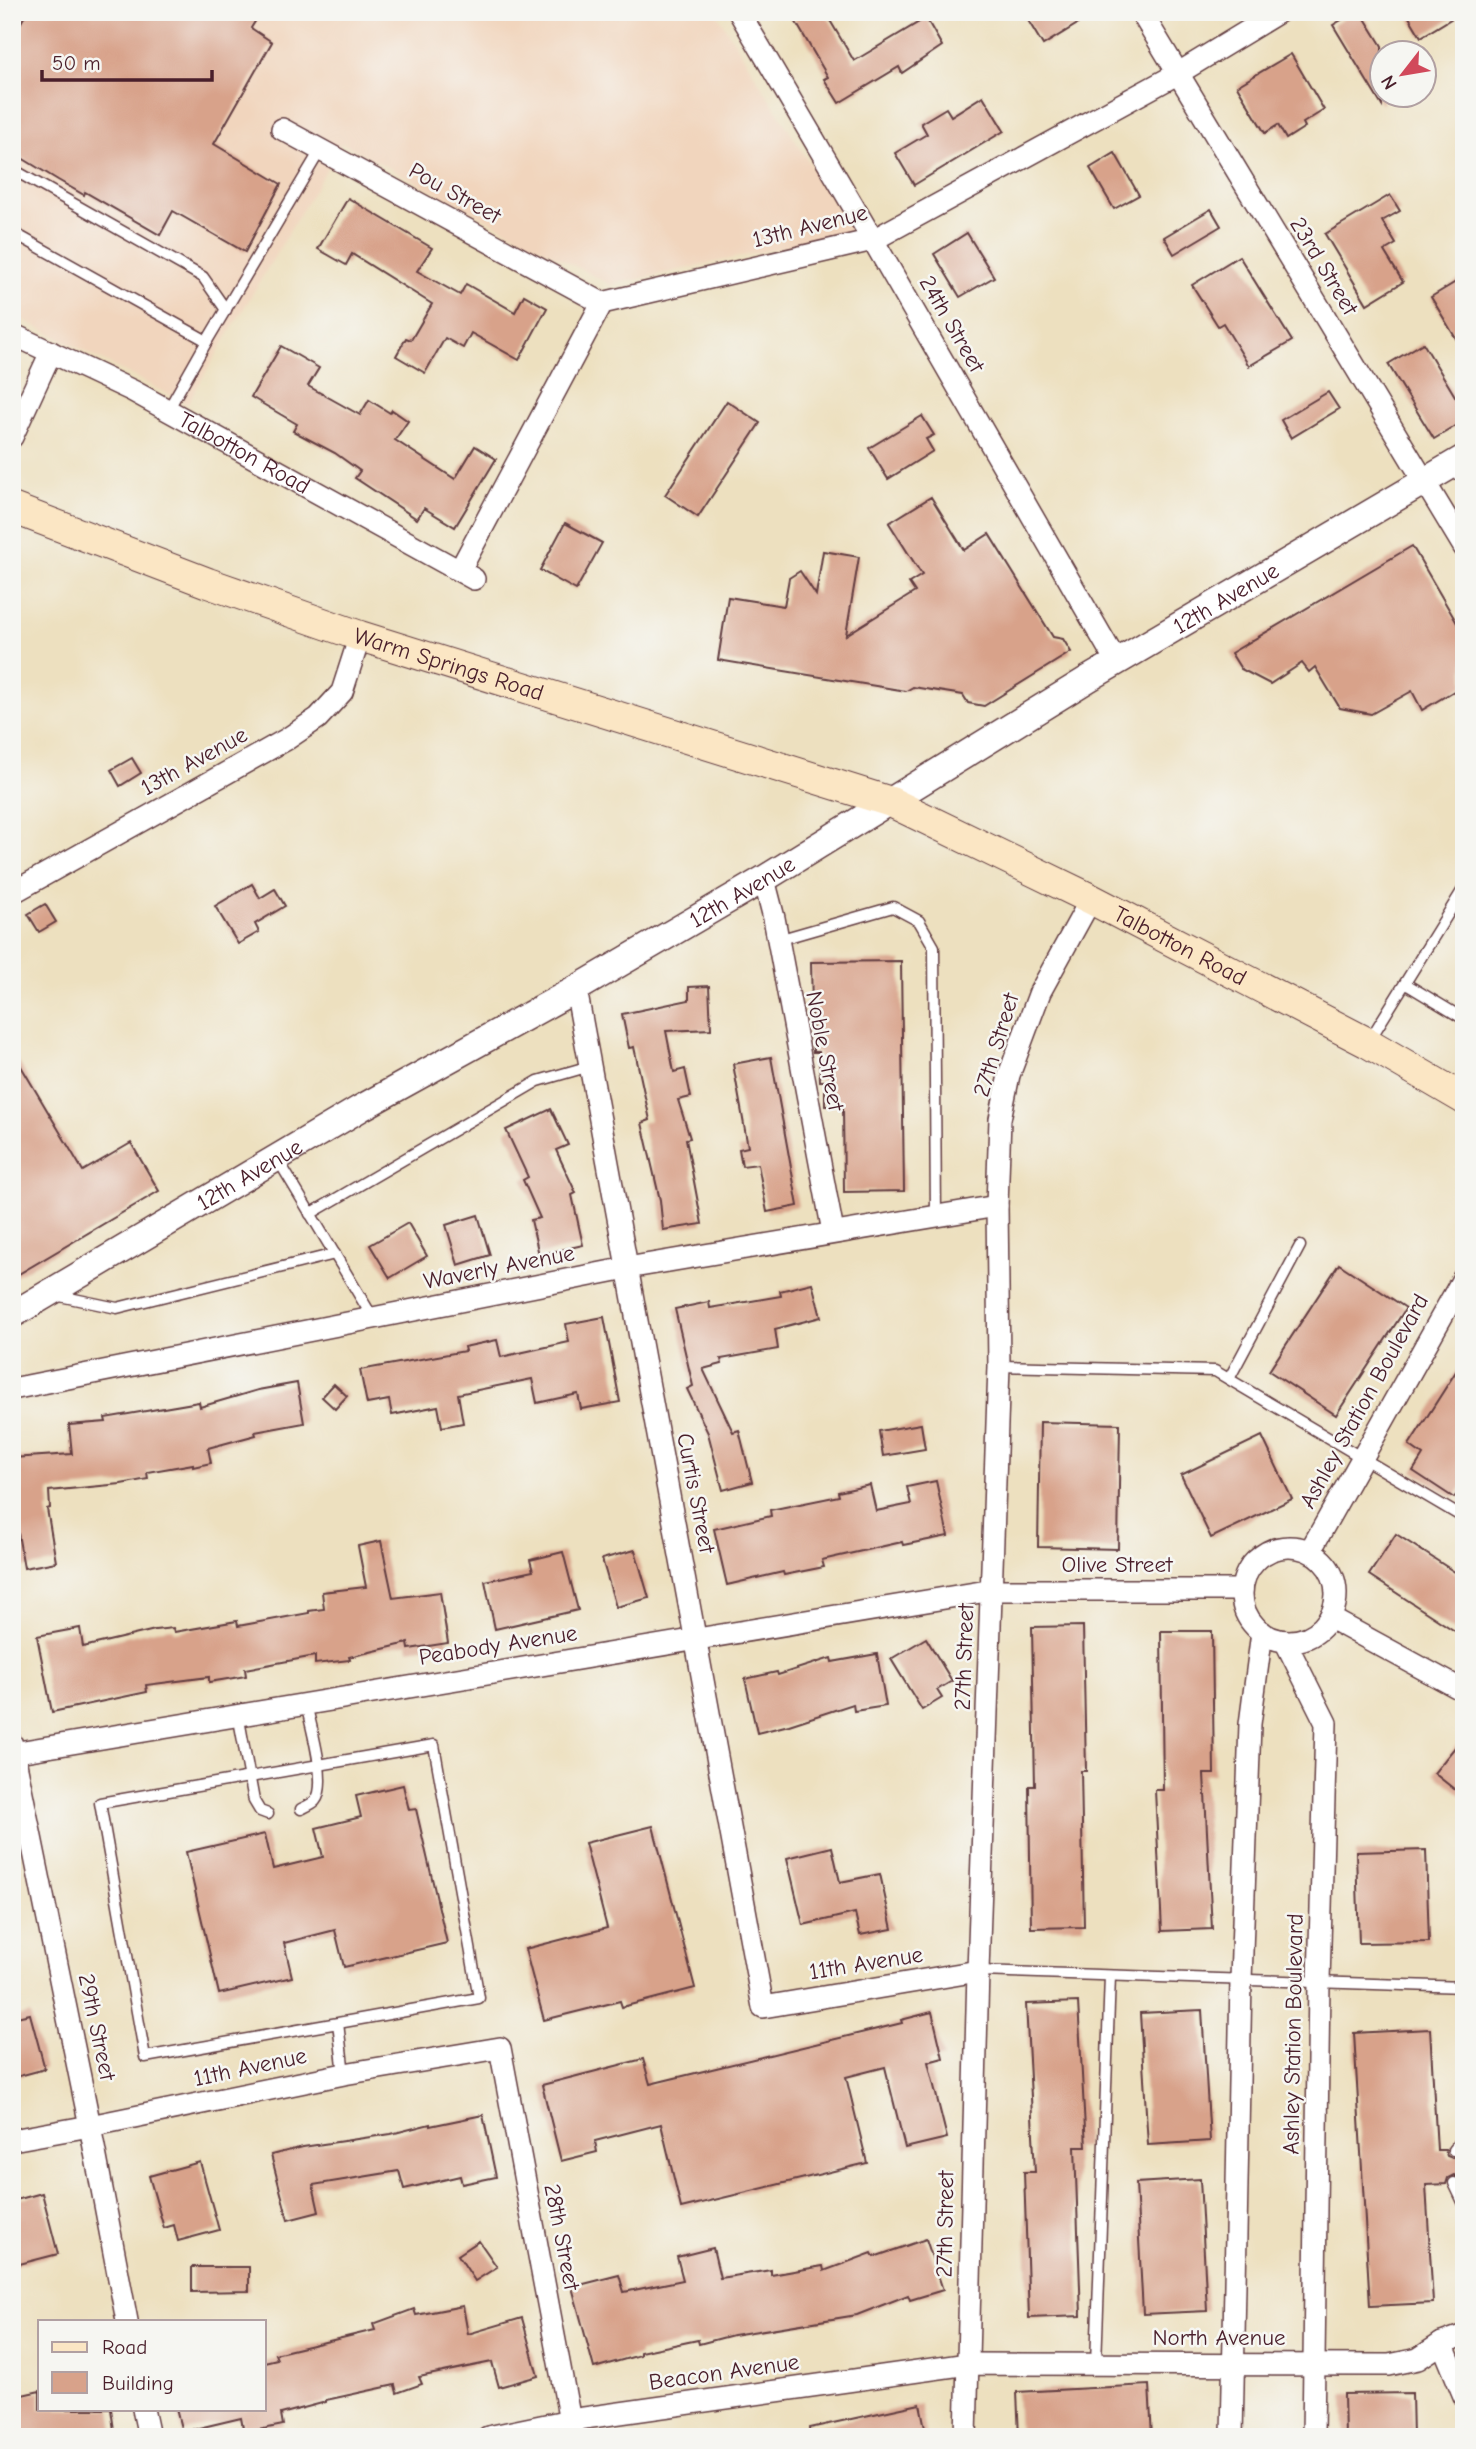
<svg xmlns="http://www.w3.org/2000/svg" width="1476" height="2449" font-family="'Comic Neue',sans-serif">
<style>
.built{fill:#f1d5bd}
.building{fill:#d8a28a}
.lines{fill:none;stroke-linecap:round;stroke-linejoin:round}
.service-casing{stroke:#623c41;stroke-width:13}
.minor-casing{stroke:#623c41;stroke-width:24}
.tertiary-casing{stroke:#623c41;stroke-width:29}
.secondary-casing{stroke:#623c41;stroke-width:32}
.service{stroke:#fff;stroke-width:10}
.minor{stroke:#fff;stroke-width:21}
.tertiary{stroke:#fff;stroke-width:26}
.secondary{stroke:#fbe6c4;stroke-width:30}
.labels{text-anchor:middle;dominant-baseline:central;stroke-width:5;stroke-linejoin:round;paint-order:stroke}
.street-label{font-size:23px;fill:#4a1f2b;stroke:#f6f6f2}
</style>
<rect width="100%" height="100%" fill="#f6f6f2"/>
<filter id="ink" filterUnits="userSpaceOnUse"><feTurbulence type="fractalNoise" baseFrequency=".0143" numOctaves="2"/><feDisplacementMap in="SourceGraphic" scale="14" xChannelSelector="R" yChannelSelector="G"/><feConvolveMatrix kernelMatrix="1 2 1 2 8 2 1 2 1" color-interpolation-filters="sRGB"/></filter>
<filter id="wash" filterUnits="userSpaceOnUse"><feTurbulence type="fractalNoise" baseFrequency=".00686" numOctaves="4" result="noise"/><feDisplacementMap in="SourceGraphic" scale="28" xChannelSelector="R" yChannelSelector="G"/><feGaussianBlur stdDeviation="1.57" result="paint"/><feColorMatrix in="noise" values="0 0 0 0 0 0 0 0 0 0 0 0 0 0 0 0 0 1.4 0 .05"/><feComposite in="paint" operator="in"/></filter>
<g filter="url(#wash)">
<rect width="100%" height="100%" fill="#ede0bf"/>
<path class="built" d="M12 12H716L852 232 611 285 342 143 187 404 12 314Z"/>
<g id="blocks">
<g class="building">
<path d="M27 12H261L251 28 272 42 214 144 281 184 245 252 173 211 160 235 85 192 84 195 58 180 12 152V38Z"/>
<path d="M790 12H825L854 61 926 18 942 46 902 73 899 67 839 103 824 79 828 77Z"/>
<path d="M1023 12H1097L1043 45Z"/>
<path d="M1355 12H1361L1382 46V106L1333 25Z"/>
<path d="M1406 12H1462L1421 37Z"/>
<path d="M1291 54 1324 110 1303 123 1305 127 1286 139 1278 125 1265 133 1237 86Z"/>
<path d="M983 96 1004 131 914 185 895 153 927 134 921 123 946 108 951 116Z"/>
<path d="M1115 153 1139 195 1114 209 1090 168Z"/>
<path d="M1390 195 1400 211 1382 221 1396 244 1384 251 1403 282 1367 304 1325 234Z"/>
<path d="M348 198 432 248 417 271 460 295 466 284 515 312 524 295 547 308 519 360 471 333 463 348 445 338 425 373 396 356 406 338 411 340 432 304 352 254 346 265 318 249Z"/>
<path d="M1211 209 1221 226 1174 254 1164 237Z"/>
<path d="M967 233 994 277 960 297 934 254Z"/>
<path d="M1239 256 1292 341 1249 366 1223 323 1218 326 1192 285Z"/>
<path d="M1464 277V352L1431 297Z"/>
<path d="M1423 343 1464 411V421L1434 439 1388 364Z"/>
<path d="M281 346 319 368 308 386 360 415 369 400 390 413 392 410 408 421 395 440 455 479 475 446 496 459 455 527 424 508 417 519 355 478 360 471 335 453 293 431 297 424 251 397Z"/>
<path d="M1328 392 1339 409 1291 438 1281 420Z"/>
<path d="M727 401 760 423 698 517 665 495Z"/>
<path d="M922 416 934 435 926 439 933 451 888 479 869 448Z"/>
<path d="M931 497 964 550 989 534 1053 637 1063 639 1071 652 984 706 968 703 963 695 913 687 906 691 718 660 728 597 784 606 789 578 800 571 816 595 823 551 859 557 846 635 915 592 909 583 922 575 889 523Z"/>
<path d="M565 523 602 543 576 590 540 570Z"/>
<path d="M1412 546 1464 635V685L1422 710 1412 691 1371 714 1340 708 1315 667 1309 672 1302 663 1270 684 1241 669 1231 653Z"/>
<path d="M132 758 141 773 120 786 111 770Z"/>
<path d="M252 884 260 898 275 889 285 906 255 924 259 932 238 944 215 906Z"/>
<path d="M45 904 56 922 39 932 28 914Z"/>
<path d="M901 961 904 1191 844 1192 843 1106H825V1081H820L819 1052H813L811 962Z"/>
<path d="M709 986 711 1029 666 1031 674 1072 685 1069 691 1097 678 1100 690 1138 686 1139 702 1224 663 1230 660 1200 642 1123 650 1120 634 1047 629 1048 622 1014 689 1000V987Z"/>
<path d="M12 1051 83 1171 131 1143 159 1191 12 1278Z"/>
<path d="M771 1057 798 1206 767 1212 758 1164 742 1166 739 1149 748 1147 733 1064Z"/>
<path d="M551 1109 568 1145 556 1150 576 1193 572 1195 583 1245 539 1255 531 1220 540 1218 523 1180 528 1177 506 1130Z"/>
<path d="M478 1215 490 1255 458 1265 446 1225Z"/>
<path d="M408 1223 427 1256 390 1278 370 1245Z"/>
<path d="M1339 1264 1406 1308 1336 1415 1269 1371Z"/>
<path d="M812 1283 821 1317 775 1329 778 1349 721 1359 722 1364 703 1369 733 1432 739 1430 752 1482 723 1490 708 1433 687 1389 693 1386 675 1309 709 1302 710 1308 781 1296 780 1291Z"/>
<path d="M604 1317 620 1402 581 1409 578 1394 537 1403 532 1379 458 1394 463 1423 442 1427 438 1406 392 1415 389 1400 367 1404 360 1370 465 1351 464 1347 497 1340 501 1357 569 1342 566 1324Z"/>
<path d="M1464 1359V1484L1454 1498 1413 1471 1423 1455 1409 1445Z"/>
<path d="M297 1383 304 1423 255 1432 256 1435 208 1448 211 1463 193 1467V1464L147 1472 148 1479 121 1484 49 1491 50 1508 47 1509 56 1562 24 1568 14 1510 12 1458 72 1454 69 1425 106 1422 105 1418 199 1402 200 1407 258 1390Z"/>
<path d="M334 1384 347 1396 335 1409 322 1397Z"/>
<path d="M1040 1422 1120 1424 1118 1549 1038 1547Z"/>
<path d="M921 1424 925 1449 883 1456 879 1431Z"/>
<path d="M1262 1436 1292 1499 1211 1538 1181 1475Z"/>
<path d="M936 1481 948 1536 903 1545 902 1542 822 1560 824 1567 784 1575 783 1572 727 1585 714 1529 771 1516 770 1510 839 1496 838 1492 870 1485 876 1511 911 1504 907 1487Z"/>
<path d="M1396 1534 1464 1578V1637L1369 1575Z"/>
<path d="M381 1541 393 1598 440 1592 448 1643 409 1649 408 1643 349 1657 350 1660 315 1664V1656L245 1669 246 1676 209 1682V1677L146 1685 147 1692 52 1712 37 1636 80 1628 83 1647 155 1630 173 1628 174 1632 237 1621 238 1626 309 1613V1611L324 1609 322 1592 366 1587 358 1546Z"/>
<path d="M635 1550 649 1598 616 1607 602 1559Z"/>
<path d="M563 1552 578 1610 495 1629 485 1581 533 1571 530 1560Z"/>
<path d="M1083 1626 1086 1771H1081L1084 1927 1031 1928 1029 1786H1035L1032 1627Z"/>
<path d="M1161 1631H1212L1214 1774H1204L1212 1929 1162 1931 1155 1790H1163Z"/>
<path d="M926 1638 952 1681 937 1690 942 1698 922 1710 891 1659Z"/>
<path d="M877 1654 886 1706 854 1711 853 1704 789 1725 757 1733 745 1679 777 1672 778 1675 831 1658 832 1662Z"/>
<path d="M1464 1736V1797L1434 1773Z"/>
<path d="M403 1785 409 1810 416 1809 447 1943 344 1967 335 1930 284 1943 292 1977 219 1994 186 1852 265 1834 273 1869 323 1857 316 1828 361 1817 356 1796Z"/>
<path d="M653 1826 695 1988 622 2007 620 2001 544 2020 525 1949 607 1928 585 1843Z"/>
<path d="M832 1847 840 1882 880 1874 892 1929 860 1935 855 1913 803 1925 787 1858Z"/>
<path d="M1426 1850 1429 1942 1359 1943 1356 1852Z"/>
<path d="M1078 2002 1086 2147H1075L1081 2316 1029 2318 1024 2172H1035L1026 2004Z"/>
<path d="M1202 2010 1210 2141 1148 2145 1140 2013Z"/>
<path d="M932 2012 943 2058 928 2062 947 2138 905 2148 885 2067 846 2077 867 2163 681 2208 661 2124 595 2141 597 2152 561 2161 542 2085 643 2059 650 2084 902 2023 901 2020Z"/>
<path d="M30 2014 45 2069 12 2078V2018Z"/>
<path d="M1430 2029 1437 2150H1445L1447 2156 1452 2158 1464 2150V2183L1454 2175 1448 2178 1446 2184 1426 2185 1433 2303 1370 2306 1354 2033Z"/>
<path d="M483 2115 496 2177 462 2184 460 2176 404 2189 399 2171 313 2185 319 2212 288 2220 271 2155 303 2147 391 2134 430 2124V2126Z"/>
<path d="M200 2162 219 2230 178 2241 174 2225 164 2228 149 2176Z"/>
<path d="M1200 2179 1207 2311 1143 2314 1136 2183Z"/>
<path d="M42 2193 58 2254 12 2266V2201Z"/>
<path d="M926 2239 943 2290 910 2300 908 2295 857 2315 733 2335 699 2344 698 2340 640 2352V2355L594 2368 572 2287 619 2275 624 2292 683 2280 677 2257 713 2248 720 2278 771 2270V2275L823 2266 824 2271 872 2253 874 2257Z"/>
<path d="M479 2241 497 2267 475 2281 458 2255Z"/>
<path d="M192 2267H249V2291L192 2292Z"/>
<path d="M463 2306 468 2334 522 2318 538 2376 499 2387 492 2362 419 2377 422 2384 397 2393 395 2385 326 2400V2402L281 2414 283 2425 244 2433 241 2418 182 2432 176 2409H264V2362L277 2359 275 2354 375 2330 373 2324 414 2309 416 2315Z"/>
<path d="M1149 2385 1152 2437H1019L1017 2392Z"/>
<path d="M40 2391V2409H111L115 2437H22L13 2397Z"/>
<path d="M1412 2393 1413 2437H1345L1344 2394Z"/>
<path d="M920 2404 927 2437H811L810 2428Z"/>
</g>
</g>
</g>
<g filter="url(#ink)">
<use href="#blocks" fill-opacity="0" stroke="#623c41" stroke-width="2"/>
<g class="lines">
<defs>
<g id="service">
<path d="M12 169 203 277 226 310"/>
<path d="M12 232 207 341 321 149"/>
<path d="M168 410 207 341"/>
<path d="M778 940 893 907 919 921 934 947 936 1216"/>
<path d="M1406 984 1464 1019"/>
<path d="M1369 1041 1464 888"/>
<path d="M277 1158 373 1318"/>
<path d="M310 1214 538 1081 590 1066"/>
<path d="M55 1295 117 1308 335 1254"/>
<path d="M999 1366 1215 1371 1464 1518"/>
<path d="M1229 1379 1300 1246"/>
<path d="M238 1714 254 1801 260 1811 268 1814"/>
<path d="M301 1809C305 1807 312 1804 315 1801 329 1786 310 1723 306 1704"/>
<path d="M978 1971 1464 1987"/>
<path d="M338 2023 479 1998 434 1745 100 1803 145 2057 338 2023 344 2074"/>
<path d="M1453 2150 1464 2137"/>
<path d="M1454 2183 1464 2204"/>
<path d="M1096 2364 1110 1976"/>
</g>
<g id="minor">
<path d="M739 12 873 240 1117 663"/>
<path d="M1141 12 1464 547"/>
<path d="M282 129 602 303"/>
<path id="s1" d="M12 334 133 391 474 579"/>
<path d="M12 437 51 352"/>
<path d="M460 570 602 303 873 240 1177 74 1279 12"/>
<path d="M764 879 774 918 833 1232"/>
<path d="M12 893 287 739 318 718 342 692 360 636"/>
<path d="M576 989 763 2007 978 1971"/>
<path d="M12 1389 627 1268 997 1206"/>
<circle cx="1289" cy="1594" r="47"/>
<path d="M1310 1551 1464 1277"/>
<path d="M1330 1618 1464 1691"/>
<path d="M1285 1641 1326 1723 1319 1982 1313 2437"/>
<path d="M12 1744 90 2126 127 2321"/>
<path d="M12 1753 993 1590H1242"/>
<path d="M12 2140 90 2126 344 2074 500 2048 573 2437"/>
<path d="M1442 2343 1464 2396"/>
<path d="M143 2409 149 2437"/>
<path d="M488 2437 570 2420 968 2364 1389 2365 1418 2359 1442 2343 1464 2335"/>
<path d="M966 2437 978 1971 999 1366 997 1206 1000 1119 1009 1075 1040 992 1091 899"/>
<path d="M1232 2437 1241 1980 1250 1724 1262 1632"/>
</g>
<g id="tertiary">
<path id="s2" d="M12 1315 361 1108 576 989 764 879 1088 679 1464 458"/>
</g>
<g id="secondary">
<path id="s3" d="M12 508 208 583 360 636 891 802 1091 899 1368 1043 1464 1099"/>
</g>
</defs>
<use href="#service" class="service-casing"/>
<use href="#minor" class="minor-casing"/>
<use href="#tertiary" class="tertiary-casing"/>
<use href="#secondary" class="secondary-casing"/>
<use href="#service" class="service"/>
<use href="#minor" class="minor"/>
<use href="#tertiary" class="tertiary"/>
<use href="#secondary" class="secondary"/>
</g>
</g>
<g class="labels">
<g class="street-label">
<text transform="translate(455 193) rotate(29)">Pou Street</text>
<text transform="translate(810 226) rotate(-14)">13th Avenue</text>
<text transform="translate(1324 266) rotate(59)">23rd Street</text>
<text transform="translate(952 324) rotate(60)">24th Street</text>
<text stroke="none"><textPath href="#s1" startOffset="261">Talbotton Road</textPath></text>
<text stroke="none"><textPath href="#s2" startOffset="1410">12th Avenue</textPath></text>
<text stroke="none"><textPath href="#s3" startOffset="464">Warm Springs Road</textPath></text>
<text transform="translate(194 761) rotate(-29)">13th Avenue</text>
<text stroke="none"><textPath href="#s2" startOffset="844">12th Avenue</textPath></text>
<text stroke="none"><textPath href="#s3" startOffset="1250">Talbotton Road</textPath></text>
<text transform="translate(996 1045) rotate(-73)">27th Street</text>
<text transform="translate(825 1051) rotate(79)">Noble Street</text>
<text stroke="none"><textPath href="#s2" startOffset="276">12th Avenue</textPath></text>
<text transform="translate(499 1267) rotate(-11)">Waverly Avenue</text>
<text transform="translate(1364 1401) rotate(-61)">Ashley Station Boulevard</text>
<text transform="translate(696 1493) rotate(79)">Curtis Street</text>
<text x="1117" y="1564">Olive Street</text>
<text transform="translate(498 1645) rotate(-9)">Peabody Avenue</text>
<text transform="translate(964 1657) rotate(-88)">27th Street</text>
<text transform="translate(866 1963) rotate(-9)">11th Avenue</text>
<text transform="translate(97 2027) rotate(78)">29th Street</text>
<text transform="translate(1293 2034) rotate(-89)">Ashley Station Boulevard</text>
<text transform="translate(250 2067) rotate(-12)">11th Avenue</text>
<text transform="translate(945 2224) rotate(-89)">27th Street</text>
<text transform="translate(562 2237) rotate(79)">28th Street</text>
<text x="1219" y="2337">North Avenue</text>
<text transform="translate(724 2372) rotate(-8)">Beacon Avenue</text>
</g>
</g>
<rect width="1476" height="2449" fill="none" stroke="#f6f6f2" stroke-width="42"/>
<rect x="38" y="2320" width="228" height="91" fill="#f6f6f2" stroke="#b1a0a2" stroke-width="2"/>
<rect x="52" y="2342" width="35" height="10" fill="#fbe6c4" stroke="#b1a0a2" stroke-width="2"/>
<text x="102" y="2354" font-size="21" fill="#4a1f2b">Road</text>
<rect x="52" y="2372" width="35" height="21" fill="#d8a28a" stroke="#b1a0a2" stroke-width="2"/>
<text x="102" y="2390" font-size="21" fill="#4a1f2b">Building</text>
<g transform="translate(1403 74) rotate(239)"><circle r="33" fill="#f6f6f2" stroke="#b1a0a2" stroke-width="2"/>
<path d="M0-5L12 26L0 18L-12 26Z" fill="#d1495b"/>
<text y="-10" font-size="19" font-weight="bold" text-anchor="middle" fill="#4a1f2b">N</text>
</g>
<path d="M42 70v10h170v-10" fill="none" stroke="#4a1f2b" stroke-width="3.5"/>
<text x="52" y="70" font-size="21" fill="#4a1f2b" stroke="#f6f6f2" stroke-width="5" paint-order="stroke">50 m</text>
</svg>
